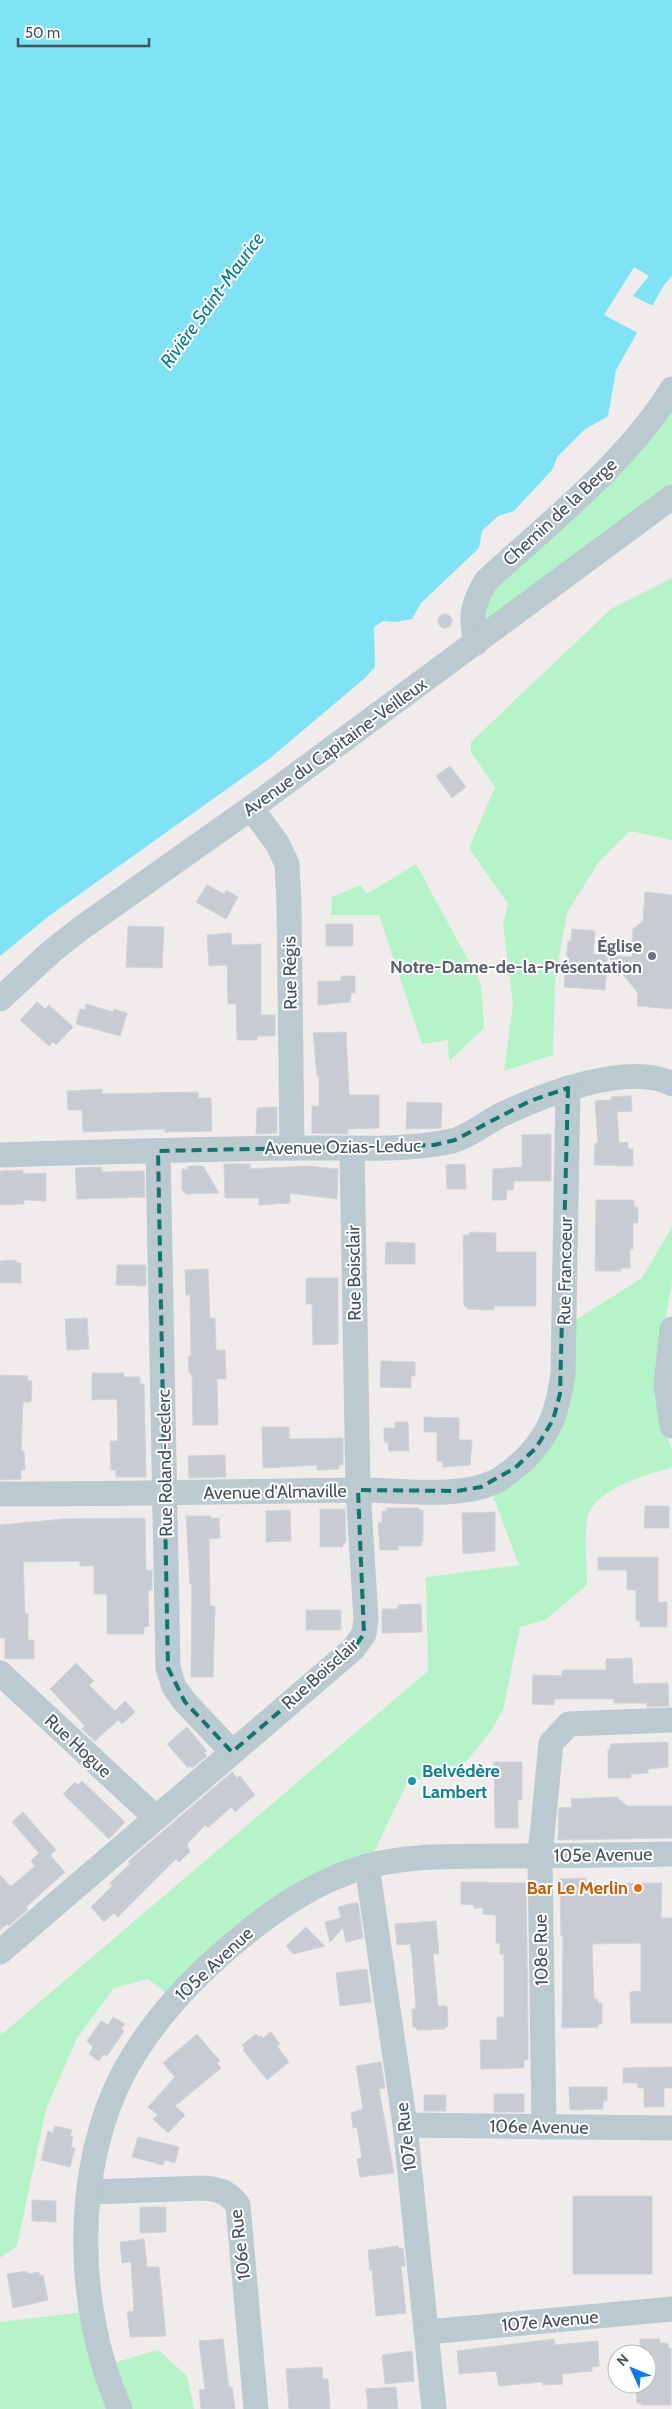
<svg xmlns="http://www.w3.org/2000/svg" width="672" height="2409" font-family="Cabin,sans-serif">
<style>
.green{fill:#b5f3c9}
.water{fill:#7de3f5}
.pier{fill:#f0ecec}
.building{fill:#c8ccd2;stroke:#d0d3d9}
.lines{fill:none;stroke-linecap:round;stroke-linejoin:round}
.minor{stroke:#bbc9d1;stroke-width:25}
.marked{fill:none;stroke:#0f766e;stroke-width:4;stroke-dasharray:10 6;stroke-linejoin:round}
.worship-dot{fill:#6b7280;stroke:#fff;stroke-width:2}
.culture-dot{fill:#0f9aa8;stroke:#fff;stroke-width:2}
.food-dot{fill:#e8710a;stroke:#fff;stroke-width:2}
.labels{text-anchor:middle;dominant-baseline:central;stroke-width:4;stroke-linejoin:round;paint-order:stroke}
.street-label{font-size:18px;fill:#43525c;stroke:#fff}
.worship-label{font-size:18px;font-weight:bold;fill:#5b616d;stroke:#fff;text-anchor:end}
.culture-label{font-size:18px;font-weight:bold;fill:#0d838f;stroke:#fff;text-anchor:start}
.food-label{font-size:18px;font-weight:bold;fill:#c56008;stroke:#fff;text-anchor:end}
.water-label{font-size:19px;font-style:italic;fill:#037d92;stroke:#fff}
</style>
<rect width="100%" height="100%" fill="#f0ecec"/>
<g class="green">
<path d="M672 389V497L476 643 477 597Z"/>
<path d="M672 578V840L630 831 598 863 567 913 555 980 553 1055 504 1071 513 1004 503 924 508 904 469 848 495 787 471 752V742L611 609Z"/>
<path d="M416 864 481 984 484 1028 449 1061 448 1040 422 1044 379 915H331L332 897 360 885 367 894Z"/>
<path d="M672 1227V1283L665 1320 662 1424 672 1450V1468C648 1473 591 1490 587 1520 584 1540 587 1564 587 1585L545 1620 520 1627 503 1710 490 1732 459 1771 437 1777 418 1780 407 1784 367 1866 344 1873 174 1999 148 1979 114 1988 77 2038 46 2109 17 2246 0 2258V2031L2 2034 428 1671 426 1577 519 1565 490 1488 530 1458 571 1323 642 1278Z"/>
<path d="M91 2311 103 2366 158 2350 187 2376 194 2409H0V2322Z"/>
</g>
<path class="water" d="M0 0H672V276L664 285 616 370 608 416 584 430 558 456 552 470 514 511 498 516 482 531 479 548 421 603 412 619 396 622 383 621 374 627 375 667 365 678 269 759 49 916 0 956Z"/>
<path class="pier" d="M634 267 649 276 633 296 653 306 638 333 604 315Z"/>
<g class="building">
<circle cx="445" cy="621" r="7"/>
<path d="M450 766 466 787 452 798 436 776Z"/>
<path d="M207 885 224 894 226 890 238 897 226 919 196 902Z"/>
<path d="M645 892 672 895V1009L637 1006 638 993 608 956 605 990 564 987 568 941H571L572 929 595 931 593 954 632 957 633 929 643 921Z"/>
<rect x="326" y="924" width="27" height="22"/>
<path d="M128 926 164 927 162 968 126 967Z"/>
<path d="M231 933 232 945 261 944V1015H275V1036H257V1040H237L236 1004H228L227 965 209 966 207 935Z"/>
<path d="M341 976H355V993H351L350 1002 318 1005V981H341Z"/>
<path d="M37 1002 45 1009 49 1005 73 1027 56 1045 53 1042 49 1046 20 1020Z"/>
<path d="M86 1004 113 1012 114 1009 127 1013 120 1036 76 1024 80 1009 85 1010Z"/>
<path d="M346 1032 349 1095H379V1128L348 1129V1134L312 1133V1106H319V1076H317L313 1033Z"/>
<path d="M102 1089V1094L198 1092V1098H211L212 1131 165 1132V1129L83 1132 82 1110H68L67 1091Z"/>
<path d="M631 1096 632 1111 617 1112 619 1143 628 1142V1149H633V1166L594 1165 595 1143H598L595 1101 611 1100V1097Z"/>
<path d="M407 1102 442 1103 441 1128 406 1129Z"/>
<path d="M277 1107V1133L256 1134 257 1108Z"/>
<path d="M551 1134V1181H514L513 1190H507L506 1200H492L493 1169 522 1167V1135Z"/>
<path d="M224 1164H250V1169L307 1166 338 1169 337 1199 290 1193V1203L259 1205V1198H225Z"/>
<path d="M465 1164 466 1189H447L446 1165Z"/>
<path d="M188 1166H203L219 1193 185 1194V1191H182V1169L188 1170Z"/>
<path d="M101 1167 102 1172 144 1171 145 1197 77 1199 75 1168Z"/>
<path d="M23 1170V1174L46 1173V1201L24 1200V1204L0 1205V1171Z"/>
<path d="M596 1200H634V1207H638V1223H633V1249H630V1268H621V1271H595Z"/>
<path d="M469 1232 496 1233V1252H536V1306H494V1310L467 1309V1306H464L463 1235H469Z"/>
<path d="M386 1242 415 1243V1264H385Z"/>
<path d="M16 1260V1263H21V1283H0V1261Z"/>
<path d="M117 1265H146V1286L116 1285Z"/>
<path d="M208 1269 210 1318H215L216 1350H225L226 1379H217L218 1425H193L192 1376 189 1372 188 1356H191V1353L190 1295H186L185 1270Z"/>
<path d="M306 1278H338V1344L313 1345 312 1304H306Z"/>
<path d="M87 1318 89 1349 67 1350 65 1319Z"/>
<path d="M381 1361 415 1362V1376H411V1388L380 1387Z"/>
<path d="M92 1373H124V1377H140V1384H144L146 1477H116V1470H111L110 1441H118L117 1399 92 1400Z"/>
<path d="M0 1375 28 1376 27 1381H32L31 1402H23L21 1451H24L25 1470H21V1479L0 1480Z"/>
<path d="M424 1417 459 1418V1440H472L470 1465 443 1467V1462L437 1461V1432H424Z"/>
<path d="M395 1422H408L409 1451H389L388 1442H384V1428H395Z"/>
<path d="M262 1427H289V1439L343 1438V1465H339V1469L317 1470V1465L263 1468Z"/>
<path d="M225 1455 226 1477 189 1478 188 1456Z"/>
<path d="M645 1506H669V1528H644Z"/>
<path d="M387 1508H419V1510H423V1542H421L422 1546H398V1550H380L378 1523H382V1511H387Z"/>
<path d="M320 1509H345L346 1543H343V1547H320Z"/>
<path d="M290 1510 291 1541 266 1542V1511Z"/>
<path d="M495 1512V1551L463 1554 462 1513Z"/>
<path d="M186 1516H211V1519L219 1518 220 1538 209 1539 210 1606H215L213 1677H191L192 1584H190Z"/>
<path d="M145 1518 146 1570H152V1590L148 1591 149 1626 144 1627V1634H107V1594H94V1566H80V1561L23 1562 25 1614H28V1640H34V1659H5V1638H0V1525L63 1519Z"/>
<path d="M598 1557H658V1602H667V1627H640V1621H636V1590H627V1570H598Z"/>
<path d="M421 1604 422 1632 382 1633V1609H398V1605Z"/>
<rect x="306" y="1610" width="35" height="20"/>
<path d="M632 1658 633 1684 668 1683 669 1706 647 1707V1703H614V1699H554V1705L532 1704 533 1675 562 1676V1670H606V1659Z"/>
<path d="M76 1663 94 1681 89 1685 115 1711 125 1701 135 1712 122 1724 118 1720 95 1741 82 1729 85 1726 50 1689Z"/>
<path d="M187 1727 207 1751 204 1753 207 1756 192 1768 190 1766 188 1768 167 1744Z"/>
<path d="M668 1742V1767L648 1769V1773L631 1774V1778H608V1749H610V1744Z"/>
<path d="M494 1762H522V1800H518V1828H495Z"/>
<path d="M232 1772 237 1778 240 1776 255 1795 235 1812 231 1807 208 1828 205 1825 187 1844 190 1852 179 1862 176 1859 118 1917 114 1913 104 1922 91 1907 112 1886 110 1883 130 1864 128 1862 133 1857Z"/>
<path d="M82 1781 125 1822 109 1839 63 1794 75 1782 78 1785Z"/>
<path d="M617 1797 627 1806H672V1838L558 1840 559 1808 572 1807 571 1799Z"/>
<path d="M23 1812 56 1850 50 1855 65 1872 26 1907 28 1909 9 1926 7 1924 0 1930V1875L10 1886 13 1885 35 1866 31 1861 39 1853 12 1822Z"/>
<path d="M586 1878V1884L662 1883 661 1918H672V2023H631L630 1992 641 1991V1943L592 1944 594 1999H598V2003H602V2024H598V2027L562 2028 563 1936H561L560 1879Z"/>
<path d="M461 1882 526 1883 528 2024V2060H524V2068L481 2069 480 2040H497V2017H504V1954H500V1943H496V1915L483 1914V1908H474V1905L461 1904Z"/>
<path d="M353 1903H358L363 1938 346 1942 343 1928 330 1942 325 1922 341 1918 338 1907Z"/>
<path d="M436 1921 439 1953 433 1954 438 2006H447L448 2027H445V2029L417 2030 416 2027H413L412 2009H416L412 1955 410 1944 397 1945 395 1924Z"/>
<path d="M306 1927 325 1946 293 1954 286 1946Z"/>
<path d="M367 1969 371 2002 340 2006 336 1973Z"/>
<path d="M113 2017 125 2024 121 2029 124 2031 107 2056 104 2054 99 2061 89 2054 93 2047 87 2041 101 2021 108 2025Z"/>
<path d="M271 2032 280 2044 277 2046 289 2062 267 2080 243 2050 245 2048 242 2045 256 2034 259 2037 261 2035 263 2038Z"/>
<path d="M197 2034 220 2061 217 2063 221 2068 175 2106 185 2115 168 2133 153 2119 158 2115 148 2107 175 2077 163 2063Z"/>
<path d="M381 2062 385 2088 379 2089 394 2173 360 2177 357 2159 362 2158 357 2127 353 2128 351 2113 363 2109 356 2066Z"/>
<path d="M672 2067V2088H664V2107H644V2088H638V2083H623V2068Z"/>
<path d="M569 2087H607V2101H603V2109L570 2110Z"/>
<rect x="494" y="2094" width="30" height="18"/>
<rect x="424" y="2095" width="22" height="16"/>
<path d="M55 2126 72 2130 70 2136 73 2137 71 2147 75 2148 70 2167 41 2160 48 2131 53 2133Z"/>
<path d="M138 2137 179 2147 175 2163 165 2160 163 2165 132 2157Z"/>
<rect x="573" y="2196" width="79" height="78"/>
<path d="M32 2200 56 2201V2222L32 2221Z"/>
<path d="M140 2207H166V2232L140 2233Z"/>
<path d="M144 2239 147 2267H159L166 2336 130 2337 127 2312 134 2311 131 2262 122 2263 120 2242Z"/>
<path d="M398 2246 399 2249 403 2248 405 2266H401L406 2313 376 2316 372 2270 370 2271 368 2250Z"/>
<path d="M27 2271 28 2274 39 2272 40 2276 43 2275 48 2300 13 2308 7 2274Z"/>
<path d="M223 2339 229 2388 232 2387 235 2409H201L199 2390 205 2389 199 2341Z"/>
<path d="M554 2339 555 2345 598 2341 599 2366 592 2367V2371L562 2374 563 2384 543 2385 542 2382 499 2386 496 2371 459 2374 457 2351Z"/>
<path d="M640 2339H660V2343H668V2348H671V2405H641V2403H637L636 2384H647V2354H640Z"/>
<path d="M412 2351 414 2381 385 2384 382 2355Z"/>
<path d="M322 2367 323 2379H328L330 2409H289L286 2369Z"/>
<path d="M396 2387 398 2409H368L366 2389Z"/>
</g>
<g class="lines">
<g class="minor">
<path d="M476 643C470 616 472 605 486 581 549 523 627 462 672 389"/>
<path d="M251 808 277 843 287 864 289 904 292 1148"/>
<path d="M0 999 52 951 80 929 265 798 672 497"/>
<path d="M158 1151 168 1668 174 1687 185 1702 232 1752"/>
<path d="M0 1155C97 1152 194 1149 290 1148 341 1147 403 1152 452 1141 468 1137 484 1124 499 1116 540 1096 628 1061 672 1084"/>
<path d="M672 1329 666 1385 672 1426"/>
<path d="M0 1494C118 1494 237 1492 355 1490 397 1489 455 1500 494 1482 505 1477 515 1468 524 1460 551 1433 558 1410 563 1373L568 1088"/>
<path d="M0 1673 156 1818"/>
<path d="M367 1866 405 2125 434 2409"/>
<path d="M0 1952 353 1649 364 1634 366 1618 358 1490 352 1148"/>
<path d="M405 2125 672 2128"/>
<path d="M544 2127 540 1856 551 1743 569 1724 672 1720"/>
<path d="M90 2192 203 2188C219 2189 228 2192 238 2205L256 2409"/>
<path d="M428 2332 672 2309"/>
<path d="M120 2409C75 2309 72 2168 125 2070 152 2021 190 1980 233 1944 273 1910 316 1880 368 1866 409 1855 452 1857 495 1856 554 1856 613 1855 672 1854"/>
</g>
</g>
<path class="marked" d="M568 1088 560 1394 553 1420 536 1448 515 1468 481 1487 457 1491 358 1490 364 1634 353 1649 232 1752 185 1702 168 1668 158 1151 434 1145 455 1140 530 1101Z"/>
<circle class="worship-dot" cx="652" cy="956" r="5"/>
<circle class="culture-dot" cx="412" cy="1781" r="5"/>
<circle class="food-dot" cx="638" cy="1888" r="5"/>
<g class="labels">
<g class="street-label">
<text transform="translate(560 512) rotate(-43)">Chemin de la Berge</text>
<text transform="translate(335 747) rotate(-36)">Avenue du Capitaine-Veilleux</text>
<text transform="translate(290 973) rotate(-91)">Rue Régis</text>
<text transform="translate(343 1147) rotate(-1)">Avenue Ozias-Leduc</text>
<text transform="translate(565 1271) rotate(-89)">Rue Francoeur</text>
<text transform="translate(354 1273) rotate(-91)">Rue Boisclair</text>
<text transform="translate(165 1463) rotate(-91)">Rue Roland-Leclerc</text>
<text transform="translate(275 1492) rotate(-1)">Avenue d'Almaville</text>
<text transform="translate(320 1674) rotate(-42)">Rue Boisclair</text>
<text transform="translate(78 1746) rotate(43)">Rue Hogue</text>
<text transform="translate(603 1855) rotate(-1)">105e Avenue</text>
<text transform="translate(541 1950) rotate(-91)">108e Rue</text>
<text transform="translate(214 1964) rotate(-43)">105e Avenue</text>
<text transform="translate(539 2127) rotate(1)">106e Avenue</text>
<text transform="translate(406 2137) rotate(-97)">107e Rue</text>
<text transform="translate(240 2245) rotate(-97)">106e Rue</text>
<text transform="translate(550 2321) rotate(-5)">107e Avenue</text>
</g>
<g class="worship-label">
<text x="642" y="946">Église<tspan x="642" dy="21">Notre-Dame-de-la-Présentation</tspan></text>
</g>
<g class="culture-label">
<text x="422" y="1771">Belvédère<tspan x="422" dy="21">Lambert</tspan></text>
</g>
<g class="food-label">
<text x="628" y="1888">Bar Le Merlin</text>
</g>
<g class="water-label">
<text transform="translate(212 300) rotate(-54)">Rivière Saint-Maurice</text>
</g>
</g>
<g transform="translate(632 2369) rotate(314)"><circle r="24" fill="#ffffff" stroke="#b4babe"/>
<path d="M0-4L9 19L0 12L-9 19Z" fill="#067bf0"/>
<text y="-8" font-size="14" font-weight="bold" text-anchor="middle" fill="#43525c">N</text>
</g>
<path d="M18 38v8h131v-8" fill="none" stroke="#43525c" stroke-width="2.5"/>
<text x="25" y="38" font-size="15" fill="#43525c" stroke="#ffffff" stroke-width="4" paint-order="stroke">50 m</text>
</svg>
